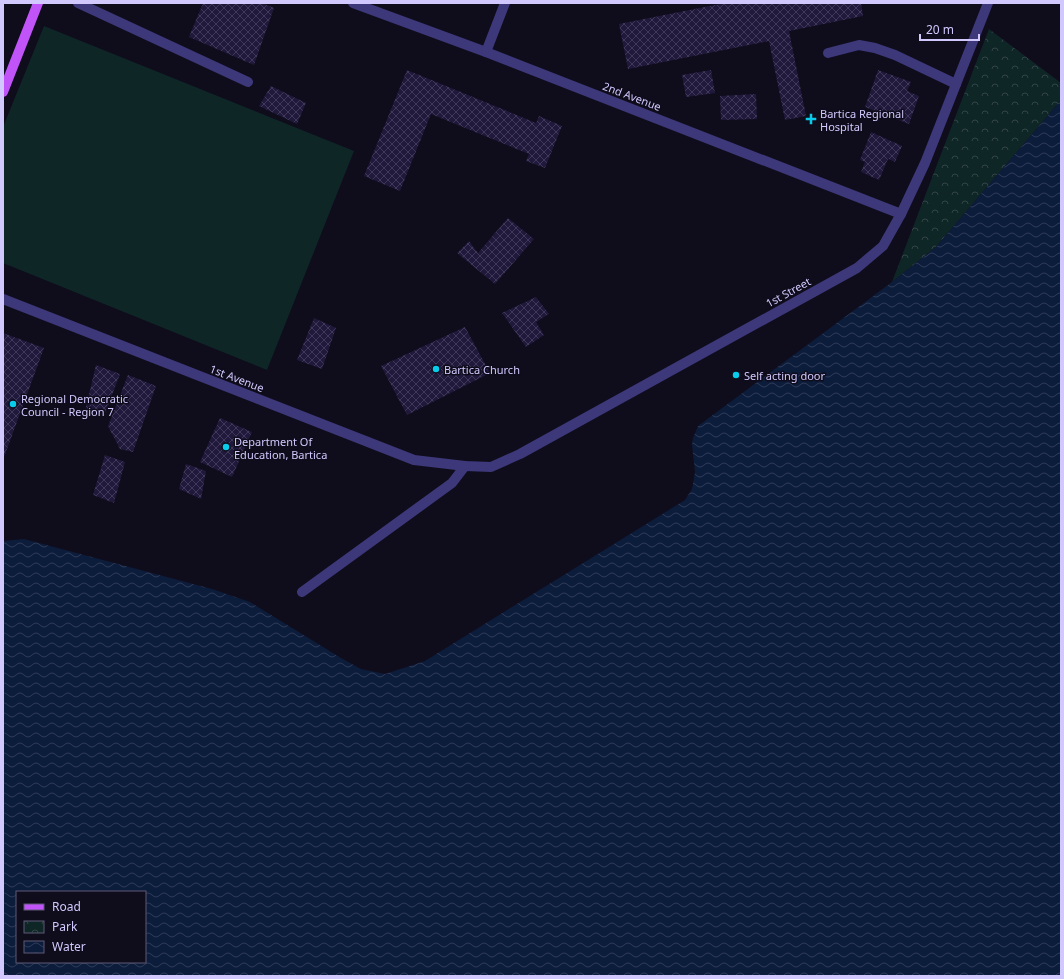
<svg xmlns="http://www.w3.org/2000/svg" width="1064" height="979" font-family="'Noto Sans',sans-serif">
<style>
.grass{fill:#0f2626}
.park{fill:url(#park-crowns)}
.water{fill:url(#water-waves);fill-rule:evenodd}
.building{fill:url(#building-cross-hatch)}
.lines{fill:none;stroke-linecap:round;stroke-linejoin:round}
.minor{stroke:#3d387a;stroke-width:10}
.major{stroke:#c154f9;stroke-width:10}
.poi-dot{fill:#08ccea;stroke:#0f0c1c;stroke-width:1.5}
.labels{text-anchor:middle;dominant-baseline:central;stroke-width:3;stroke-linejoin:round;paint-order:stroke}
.street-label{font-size:11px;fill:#d1c9fd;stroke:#0f0c1c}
.poi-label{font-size:11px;fill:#d1c9fd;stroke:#0f0c1c;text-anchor:start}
</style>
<defs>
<pattern id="park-crowns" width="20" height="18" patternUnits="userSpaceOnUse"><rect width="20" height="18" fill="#0f2626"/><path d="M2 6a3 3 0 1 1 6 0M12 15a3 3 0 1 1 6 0" fill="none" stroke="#314446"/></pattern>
<pattern id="water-waves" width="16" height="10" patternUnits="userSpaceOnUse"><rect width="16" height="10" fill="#0c1c3b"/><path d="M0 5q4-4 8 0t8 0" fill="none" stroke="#2e3c58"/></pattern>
<pattern id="building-cross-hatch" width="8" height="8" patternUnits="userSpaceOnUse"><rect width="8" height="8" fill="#21193c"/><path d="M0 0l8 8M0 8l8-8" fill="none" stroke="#403959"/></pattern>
</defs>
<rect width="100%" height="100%" fill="#0f0c1c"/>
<path class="grass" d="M44 26 354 151 267 370 3 263V127Z"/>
<path class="park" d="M989 29 1061 83V100L936 247 892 282Z"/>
<path class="water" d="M1061 100V976H3V541L24 539 212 589 250 602 341 658 361 669 385 674 425 661 685 500 692 489 695 472 692 445 693 438 698 426 892 282 936 247ZM17 892H145V962H17Z"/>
<g class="building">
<path d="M203 3H262L274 8 254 65 189 37Z"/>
<path d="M725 3H861L863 16 789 31 806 116 785 120 769 41 628 69 619 24Z"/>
<path d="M407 70 536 123 539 116 562 126 545 168 526 161 529 154 431 114 400 191 364 176Z"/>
<path d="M711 70 715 93 686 97 682 75Z"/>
<path d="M878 70 911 82 907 91 919 96 909 124 865 107Z"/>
<path d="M271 86 306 103 297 124 259 106Z"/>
<path d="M756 94 757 119 721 120 720 96Z"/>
<path d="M871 132 902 146 895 162 888 159 879 180 861 172 865 162 860 160Z"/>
<path d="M508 218 534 239 495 284 457 253 469 241 478 253Z"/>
<path d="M536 297 549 314 536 322 544 335 526 347 502 313Z"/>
<path d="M314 318 336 328 322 369 297 360Z"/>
<path d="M465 327 490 373 407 415 381 366Z"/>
<path d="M3 333 44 348 3 460Z"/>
<path d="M96 365 120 374 104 416 85 411Z"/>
<path d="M128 375 156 386 133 452 120 449 108 426Z"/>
<path d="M220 418 252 432 232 477 200 462Z"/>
<path d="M105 455 125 462 114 503 93 495Z"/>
<path d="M186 464 206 471 201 499 179 489Z"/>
</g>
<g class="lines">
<g class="minor">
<path d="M78 3 248 82"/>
<path d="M353 3 486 52 901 214"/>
<path d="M486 52 505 3"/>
<path d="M828 53 859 45 875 48 895 55 956 84"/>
<path d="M3 299 414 460 465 466 491 467 520 454 857 268 883 246 901 214 925 163 988 3"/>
<path d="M302 592 452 483 465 466"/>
</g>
<path class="major" d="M3 92 38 3"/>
</g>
<g class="poi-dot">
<path d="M809 113h4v4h4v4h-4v4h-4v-4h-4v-4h4z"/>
<circle cx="436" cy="369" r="4"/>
<circle cx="736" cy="375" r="4"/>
<circle cx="13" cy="404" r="4"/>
<circle cx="226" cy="447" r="4"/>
</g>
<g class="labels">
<g class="street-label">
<text transform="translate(632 96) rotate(21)">2nd Avenue</text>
<text transform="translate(788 292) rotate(-29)">1st Street</text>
<text transform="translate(237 378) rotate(21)">1st Avenue</text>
</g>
<g class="poi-label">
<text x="820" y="113">Bartica Regional<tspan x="820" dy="13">Hospital</tspan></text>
<text x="444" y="369">Bartica Church</text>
<text x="744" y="375">Self acting door</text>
<text x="21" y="398">Regional Democratic<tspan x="21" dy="13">Council - Region 7</tspan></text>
<text x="234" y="441">Department Of<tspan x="234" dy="13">Education, Bartica</tspan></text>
</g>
</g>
<rect width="1064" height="979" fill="none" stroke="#d1c9fd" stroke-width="8"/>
<rect x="16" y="891" width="130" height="72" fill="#0f0c1c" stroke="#5d5876"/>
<rect x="24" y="904" width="20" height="6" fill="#c154f9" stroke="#5d5876"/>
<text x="52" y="911" font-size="12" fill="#d1c9fd">Road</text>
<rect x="24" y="921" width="20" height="12" fill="url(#park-crowns)" stroke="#5d5876"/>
<text x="52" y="931" font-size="12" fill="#d1c9fd">Park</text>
<rect x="24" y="941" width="20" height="12" fill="url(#water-waves)" stroke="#5d5876"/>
<text x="52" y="951" font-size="12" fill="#d1c9fd">Water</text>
<path d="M920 34v6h59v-6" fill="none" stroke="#d1c9fd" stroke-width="2"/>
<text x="926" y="34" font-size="12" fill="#d1c9fd" stroke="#0f0c1c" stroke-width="3" paint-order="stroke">20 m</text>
</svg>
